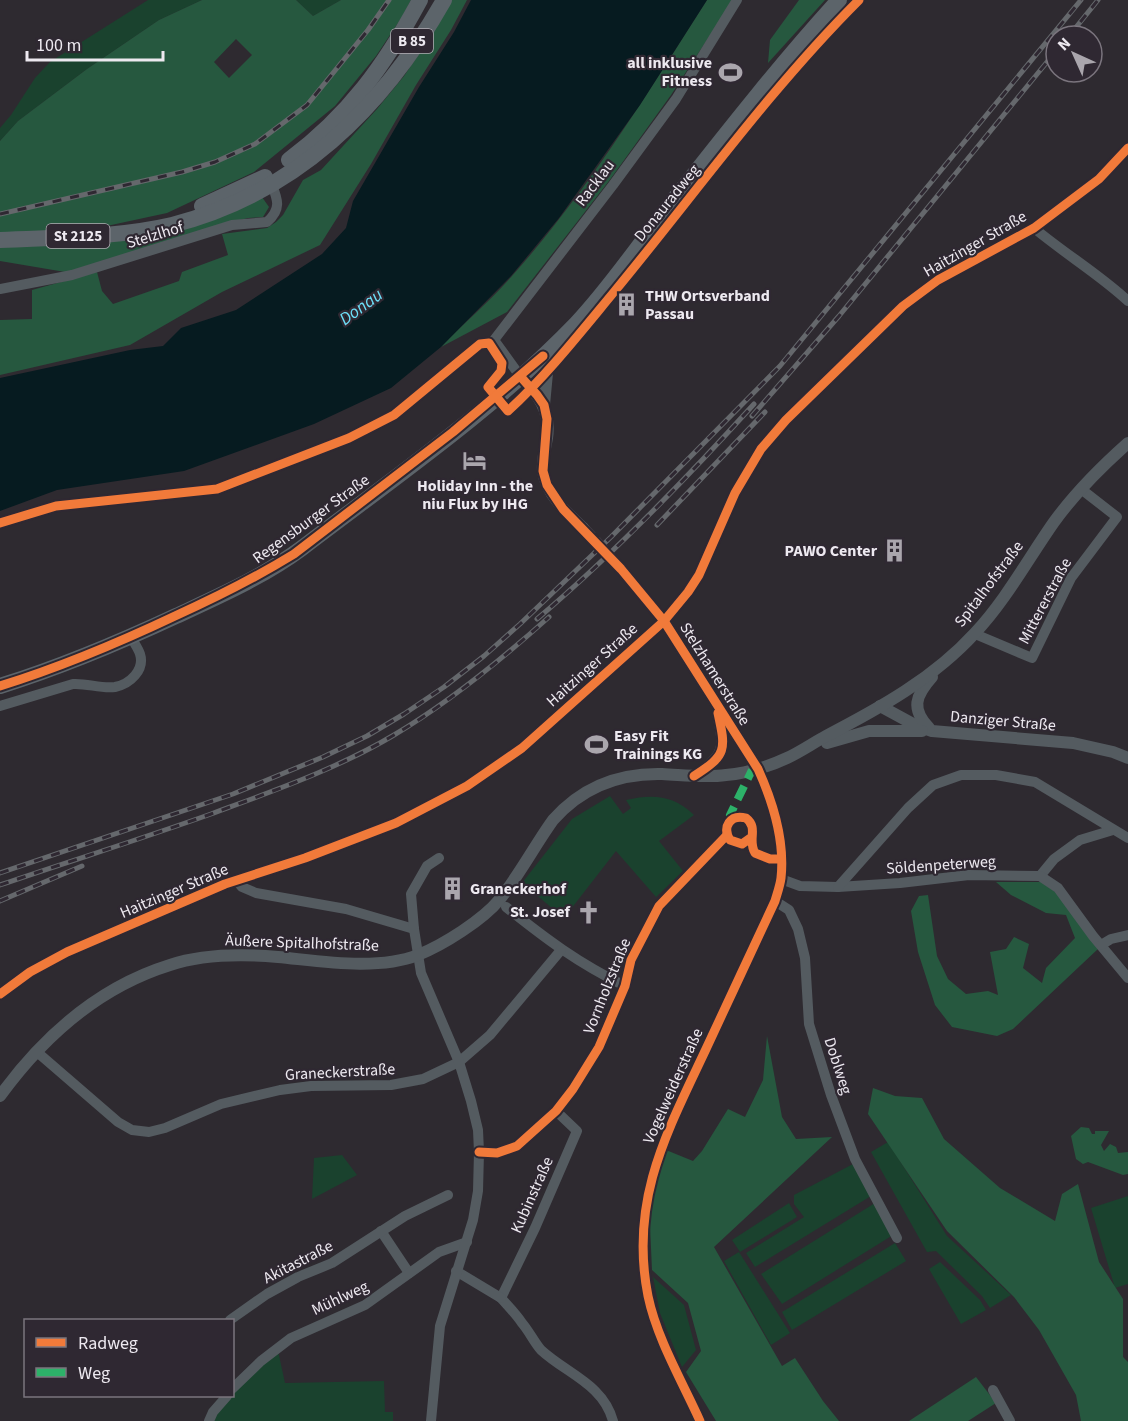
<svg xmlns="http://www.w3.org/2000/svg" width="1128" height="1421" font-family="'Source Sans 3',sans-serif">
<style>
.green{fill:#1a422e}
.forest{fill:#26583f;fill-rule:evenodd}
.water{fill:#061b20}
.lines{fill:none;stroke-linecap:round;stroke-linejoin:round}
.tertiary-tunnel{stroke:#4b474d;stroke-width:12;stroke-dasharray:12 6;stroke-linecap:butt}
.minor{stroke:#545b60;stroke-width:10}
.tertiary{stroke:#545b60;stroke-width:12}
.primary{stroke:#5c646a;stroke-width:16}
.rail-casing{stroke:#65686c;stroke-width:5}
.rail{stroke:#2f2832;stroke-width:3;stroke-dasharray:9;stroke-linecap:butt}
.quiet{stroke:#2db169;stroke-width:8;stroke-dasharray:15 8;stroke-linecap:butt}
.cycleway-casing{stroke:#2f2832;stroke-width:13}
.cycleway{stroke:#f17a3a;stroke-width:9}
.labels{text-anchor:middle;dominant-baseline:central;stroke-width:4.5;stroke-linejoin:round;paint-order:stroke}
.shield{fill:#2f2832;stroke:#b4afb7;stroke-width:1.5}
.shield-label{font-size:15px;font-weight:bold;fill:#ede9f0}
.poi-label{font-size:16px;font-weight:bold;fill:#ede9f0;stroke:#2f2832;text-anchor:end}
.street-label{font-size:16px;fill:#ede9f0;stroke:#2f2832}
.water-label{font-size:18px;font-style:italic;fill:#6ddff8;stroke:#2f2832}
</style>
<rect width="100%" height="100%" fill="#2e2a30"/>
<g class="green">
<path d="M148 0H202L159 20 87 69 18 121 0 141V128L11 115 35 78 50 62Z"/>
<path d="M296 0H341L313 16Z"/>
<path d="M610 796 623 814 631 808 626 800C653 794 673 795 694 815L659 841 683 871 656 897 616 851 564 918 522 883 572 819Z"/>
<path d="M888 1142 947 1236 1011 1295 990 1308 982 1296 936 1251 927 1252 871 1152Z"/>
<path d="M342 1155 357 1175 312 1199 314 1158Z"/>
<path d="M853 1164 871 1196 755 1267 746 1253 804 1217 794 1204V1195Z"/>
<path d="M1128 1196V1284L1115 1288 1091 1208Z"/>
<path d="M789 1203 797 1217 740 1252 732 1240Z"/>
<path d="M875 1203 893 1235 782 1304 761 1274Z"/>
<path d="M895 1243 906 1261 792 1330 782 1312Z"/>
<path d="M739 1252 790 1333 771 1345 724 1261Z"/>
<path d="M940 1262 980 1300 986 1310 961 1324 929 1269Z"/>
<path d="M653 1277 684 1305 696 1350 682 1367 660 1313Z"/>
<path d="M277 1346 285 1383 384 1381 385 1412H393V1421H209L227 1396H232L233 1389Z"/>
</g>
<g class="forest">
<path d="M202 0H296L313 16 341 0H411L402 17 376 56 335 106 254 172 167 213 102 227 0 234V141L18 121 87 69 159 20ZM236 39 252 55 229 78 214 62Z"/>
<path d="M451 0H467L451 30 416 85 371 164 320 245 222 292 130 345 0 375V320L32 319V290L97 272 102 291 113 304 179 281 182 272 228 255 222 234 267 228 276 222 283 215 303 180 321 170 377 109 404 76 430 38Z"/>
<path d="M707 0H733L671 95 609 181 507 312 441 347C464 323 490 301 512 276 587 192 647 94 707 0Z"/>
<path d="M799 0H825L768 63 770 40Z"/>
<path d="M262 197 269 207 263 217 248 218 236 221 71 273 0 261V247L133 240Z"/>
<path d="M996 882H1041L1057 893 1099 948 1013 1029 997 1036 952 1027 935 1005 918 952 911 911 919 896 928 895 937 956 948 979 966 994 988 991 998 995 990 952 1006 949 1014 937 1029 944 1023 968 1042 983 1046 968 1075 938 1066 915 1046 913 1011 895Z"/>
<path d="M767 1036 782 1117 796 1139 832 1137 714 1247 782 1366 795 1358 823 1401 839 1421H716L686 1372 701 1351 688 1303 652 1270 649 1204 666 1150 693 1161 702 1151 728 1109 745 1117 763 1080Z"/>
<path d="M873 1088 895 1096 922 1098 944 1139 1000 1188 1055 1221 1062 1194 1078 1184 1099 1262 1123 1299V1357L1128 1362V1421H1081L1076 1395 1039 1330 1014 1297 947 1231 868 1114Z"/>
<path d="M1081 1127 1089 1128 1092 1134H1095V1131H1109L1101 1145 1104 1151 1110 1144 1116 1147 1118 1153 1128 1152V1174L1123 1175 1088 1162 1083 1164 1076 1159 1071 1136Z"/>
<path d="M976 1377 996 1403 968 1421H909Z"/>
</g>
<path class="water" d="M471 0H707L640 105 559 218 511 276 441 347 391 388 314 424 184 471 57 490 0 511V378L130 350 163 346 181 328 236 310 322 254 346 228 353 201 419 87 454 32Z"/>
<g class="lines">
<path class="tertiary-tunnel" d="M583 528 621 569"/>
<g class="minor">
<path d="M1034 228C1065 254 1099 274 1128 301"/>
<path d="M0 289 72 275 232 225 267 222C283 208 277 198 270 180"/>
<path d="M520 376 494 340 613 185 676 99 737 0"/>
<path d="M975 634 1032 658 1071 578 1117 517 1081 489"/>
<path d="M0 706 73 684C87 683 101 689 115 687 130 684 145 670 140 654 138 648 134 643 131 637"/>
<path d="M752 837 742 844 730 840C722 827 730 814 746 818 759 828 747 840 755 853L770 859H781"/>
<path d="M1040 876 1054 859 1080 840 1113 830"/>
<path d="M781 879 800 886 838 887 900 883 969 875 1040 876 1058 888 1093 936 1128 978"/>
<path d="M237 881 242 887 256 893 346 909 414 929"/>
<path d="M838 887 908 808 933 785 961 775H996L1035 782 1128 838"/>
<path d="M775 901 789 910 798 929 805 958 809 1024 831 1095 855 1159 897 1238"/>
<path d="M506 907C546 939 578 963 625 986"/>
<path d="M1101 945 1111 939 1128 935"/>
<path d="M0 994 30 972 67 952 225 884 305 858 396 823 467 786 522 748 635 647 664 621 688 592 699 575 735 493 761 449 786 420 903 306 938 280 1034 228 1099 179 1128 148"/>
<path d="M37 1052 118 1122 132 1130 149 1132 165 1128 221 1104 280 1090 311 1086 391 1085 423 1079 459 1062 490 1035 561 950"/>
<path d="M556 1111 577 1131 535 1228 501 1298C508 1306 516 1314 522 1323 529 1331 534 1342 541 1350 567 1374 603 1384 613 1421"/>
<path d="M479 1152 497 1153 517 1146 556 1111 573 1089 599 1047 625 986 631 960 659 906 727 835"/>
<path d="M381 1231 409 1273"/>
<path d="M456 1271 501 1298"/>
<path d="M230 1320 267 1294 298 1277 332 1263 405 1216 448 1195"/>
<path d="M232 1389 261 1361 291 1338 365 1305 439 1252 467 1242"/>
<path d="M993 1390 1010 1421"/>
<path d="M209 1421 213 1412 227 1396"/>
<path d="M431 1421 440 1326 473 1220 478 1191 479 1152 478 1130 471 1101 459 1062 421 973 414 929 411 894 427 866 439 858"/>
<path d="M700 1421C682 1381 657 1339 648 1296 629 1200 667 1132 706 1049 729 1000 752 950 775 901 777 894 780 886 781 878 785 841 773 802 758 769"/>
</g>
<g class="tertiary">
<path d="M543 356 547 373 544 405"/>
<path d="M520 376C538 394 551 411 547 438 545 449 542 460 543 471 546 494 567 513 583 528"/>
<path d="M621 569 664 621 758 769"/>
<path d="M880 706 915 725 932 731 1073 743 1113 752 1128 758"/>
<path d="M929 728C911 709 915 696 932 677"/>
<path d="M827 743 869 731H922"/>
<path d="M695 776C727 755 725 748 718 713"/>
<path d="M0 1096C43 1037 99 987 170 965 203 954 243 954 278 957 320 961 377 971 418 955 443 945 483 920 500 899 520 874 535 845 553 820 582 787 619 773 662 774 683 775 705 778 726 775 746 773 768 767 787 758 800 752 813 743 826 736 880 708 934 678 975 633 1006 600 1028 559 1054 522 1075 493 1101 467 1128 443"/>
</g>
<g class="primary">
<path d="M289 160C349 115 385 65 420 0"/>
<path d="M202 206 265 177"/>
<path d="M0 240C57 237 116 238 172 225 295 194 383 108 444 0"/>
<path d="M0 686C61 667 118 643 176 616 219 596 263 577 302 548 395 477 494 409 576 324 609 289 637 248 666 210 722 139 778 67 839 0"/>
</g>
<defs>
<g id="rail">
<path d="M1069 36 1098 0"/>
<path d="M0 214 182 172 215 162 255 144 307 105 368 30 389 0"/>
<path d="M752 416 839 316 1056 51"/>
<path d="M657 525 765 412"/>
<path d="M537 619C615 553 686 479 754 404"/>
<path d="M0 873 233 794 323 757 367 736 404 714 444 687 484 656 520 624 611 537 780 366 1081 0"/>
<path d="M0 885C70 861 141 839 211 814 273 791 337 769 394 735 450 702 501 660 549 617"/>
<path d="M0 901 82 866"/>
</g>
</defs>
<use href="#rail" class="rail-casing"/>
<use href="#rail" class="rail"/>
<path class="quiet" d="M735 818 730 815 752 770"/>
<defs>
<g id="cycleway">
<path d="M520 376 537 395 544 405 547 419 543 471 547 485 563 509 621 569 664 621 758 769C773 802 785 841 781 878 780 886 777 894 775 901 752 950 729 1000 706 1049 667 1132 629 1200 648 1296 657 1339 682 1381 700 1421"/>
<path d="M0 523 56 506 217 489 349 438 394 415 480 344 489 343 502 363 501 371 488 387 508 411C547 375 580 333 614 292 695 194 769 90 859 0"/>
<path d="M0 686C61 667 118 643 175 616 217 597 255 578 294 554L453 432 543 356"/>
<path d="M694 776C727 755 726 750 718 713"/>
<path d="M752 837 742 844 730 840C722 827 730 814 746 818 759 828 747 840 755 853L770 859H781"/>
<path d="M0 994 30 972 67 952 225 884 305 858 396 823 467 786 522 748 635 647 664 621 688 592 699 575 735 493 761 449 786 420 903 306 938 280 1034 228 1099 179 1128 148"/>
<path d="M479 1152 497 1153 517 1146 556 1111 573 1089 599 1047 625 986 631 960 659 906 727 835"/>
</g>
</defs>
<use href="#cycleway" class="cycleway-casing"/>
<use href="#cycleway" class="cycleway"/>
</g>
<defs>
<symbol id="stadium-bare" viewBox="-9 -9 18 18"><path d="M0-5a6.5 5 0 1 0 0 10a6.5 5 0 1 0 0-10ZM-3.5-1.8h7v3.6h-7Z" fill="#aaa6ad" stroke="#2f2832" stroke-width="2.5" paint-order="stroke"/></symbol>
<symbol id="building-bare" viewBox="-9 -9 18 18"><path d="M-4-6H4V6H1V3H-1V6H-4ZM-2.5-4.3h1.7v1.8h-1.7ZM.8-4.3h1.7v1.8H.8ZM-2.5-1h1.7V.8h-1.7ZM.8-1h1.7V.8H.8Z" fill="#aaa6ad" stroke="#2f2832" stroke-width="2.5" paint-order="stroke"/></symbol>
<symbol id="hotel-bare" viewBox="-9 -9 18 18"><path d="M-6-4.5h1.5V1H6V5H4.5V3h-9V5H-6ZM-4 0a1.8 1.8 0 1 1 3.6 0ZM.5 0V-2.5h3Q6-2.5 6 0Z" fill="#aaa6ad" stroke="#2f2832" stroke-width="2.5" paint-order="stroke"/></symbol>
<symbol id="church-bare" viewBox="-9 -9 18 18"><path d="M-1.2-6h2.4v3.5h3.3v2.4h-3.3V6h-2.4V-.1h-3.3v-2.4h3.3Z" fill="#aaa6ad" stroke="#2f2832" stroke-width="2.5" paint-order="stroke"/></symbol>
</defs>
<g fill-rule="evenodd">
<use href="#stadium-bare" x="714" y="56" width="33" height="33"/>
<use href="#building-bare" x="610" y="288" width="33" height="33"/>
<use href="#hotel-bare" x="458" y="444" width="33" height="33"/>
<use href="#building-bare" x="878" y="534" width="33" height="33"/>
<use href="#stadium-bare" x="580" y="728" width="33" height="33"/>
<use href="#building-bare" x="436" y="872" width="33" height="33"/>
<use href="#church-bare" x="572" y="896" width="33" height="33"/>
</g>
<g class="labels">
<g class="shield">
<rect x="391" y="29" width="42" height="24" rx="4.5"/>
<rect x="46.5" y="224" width="63" height="24" rx="4.5"/>
</g>
<g class="shield-label">
<text x="412" y="41">B 85</text>
<text x="78" y="236">St 2125</text>
</g>
<g class="poi-label">
<text x="712" y="63">all inklusive<tspan x="712" dy="18">Fitness</tspan></text>
<text x="645" y="296" text-anchor="start">THW Ortsverband<tspan x="645" dy="18">Passau</tspan></text>
<text x="475" y="486" text-anchor="middle">Holiday Inn - the<tspan x="475" dy="18">niu Flux by IHG</tspan></text>
<text x="877" y="551">PAWO Center</text>
<text x="614" y="736" text-anchor="start">Easy Fit<tspan x="614" dy="18">Trainings KG</tspan></text>
<text x="470" y="889" text-anchor="start">Graneckerhof</text>
<text x="570" y="912">St. Josef</text>
</g>
<g class="street-label">
<text transform="translate(595 183) rotate(-53)">Racklau</text>
<text transform="translate(667 203) rotate(-51)">Donauradweg</text>
<text transform="translate(155 235) rotate(-17)">Stelzlhof</text>
<text transform="translate(975 244) rotate(-30)">Haitzinger Straße</text>
<text transform="translate(311 519) rotate(-36)">Regensburger Straße</text>
<text transform="translate(989 584) rotate(-53)">Spitalhofstraße</text>
<text transform="translate(1045 601) rotate(-62)">Mittererstraße</text>
<text transform="translate(592 665) rotate(-42)">Haitzinger Straße</text>
<text transform="translate(715 674) rotate(58)">Stelzhamerstraße</text>
<text transform="translate(1003 721) rotate(5)">Danziger Straße</text>
<text transform="translate(941 865) rotate(-4)">Söldenpeterweg</text>
<text transform="translate(174 891) rotate(-23)">Haitzinger Straße</text>
<text transform="translate(302 943) rotate(2)">Äußere Spitalhofstraße</text>
<text transform="translate(607 986) rotate(-68)">Vornholzstraße</text>
<text transform="translate(838 1066) rotate(72)">Doblweg</text>
<text transform="translate(340 1072) rotate(-3)">Graneckerstraße</text>
<text transform="translate(673 1086) rotate(-66)">Vogelweiderstraße</text>
<text transform="translate(532 1195) rotate(-66)">Kubinstraße</text>
<text transform="translate(298 1262) rotate(-27)">Akitastraße</text>
<text transform="translate(340 1298) rotate(-25)">Mühlweg</text>
</g>
<g class="water-label">
<text transform="translate(361 307) rotate(-36)">Donau</text>
</g>
</g>
<rect x="24" y="1319" width="210" height="78" fill="#2f2832" stroke="#7b757e" stroke-width="1.5"/>
<rect x="36" y="1338" width="30" height="9" fill="#f17a3a" stroke="#7b757e" stroke-width="1.5"/>
<text x="78" y="1349" font-size="18" fill="#ede9f0">Radweg</text>
<rect x="36" y="1368" width="30" height="9" fill="#2db169" stroke="#7b757e" stroke-width="1.5"/>
<text x="78" y="1379" font-size="18" fill="#ede9f0">Weg</text>
<g transform="translate(1074 54) rotate(315)"><circle r="28" fill="#2f2832" stroke="#7b757e" stroke-width="1.5"/>
<path d="M0-4.5L10 22L0 15L-10 22Z" fill="#aaa6ad"/>
<text y="-9" font-size="16" font-weight="bold" text-anchor="middle" fill="#ede9f0">N</text>
</g>
<path d="M27 51v9h136v-9" fill="none" stroke="#ede9f0" stroke-width="3"/>
<text x="36" y="51" font-size="18" fill="#ede9f0" stroke="#2f2832" stroke-width="4.5" paint-order="stroke">100 m</text>
</svg>
